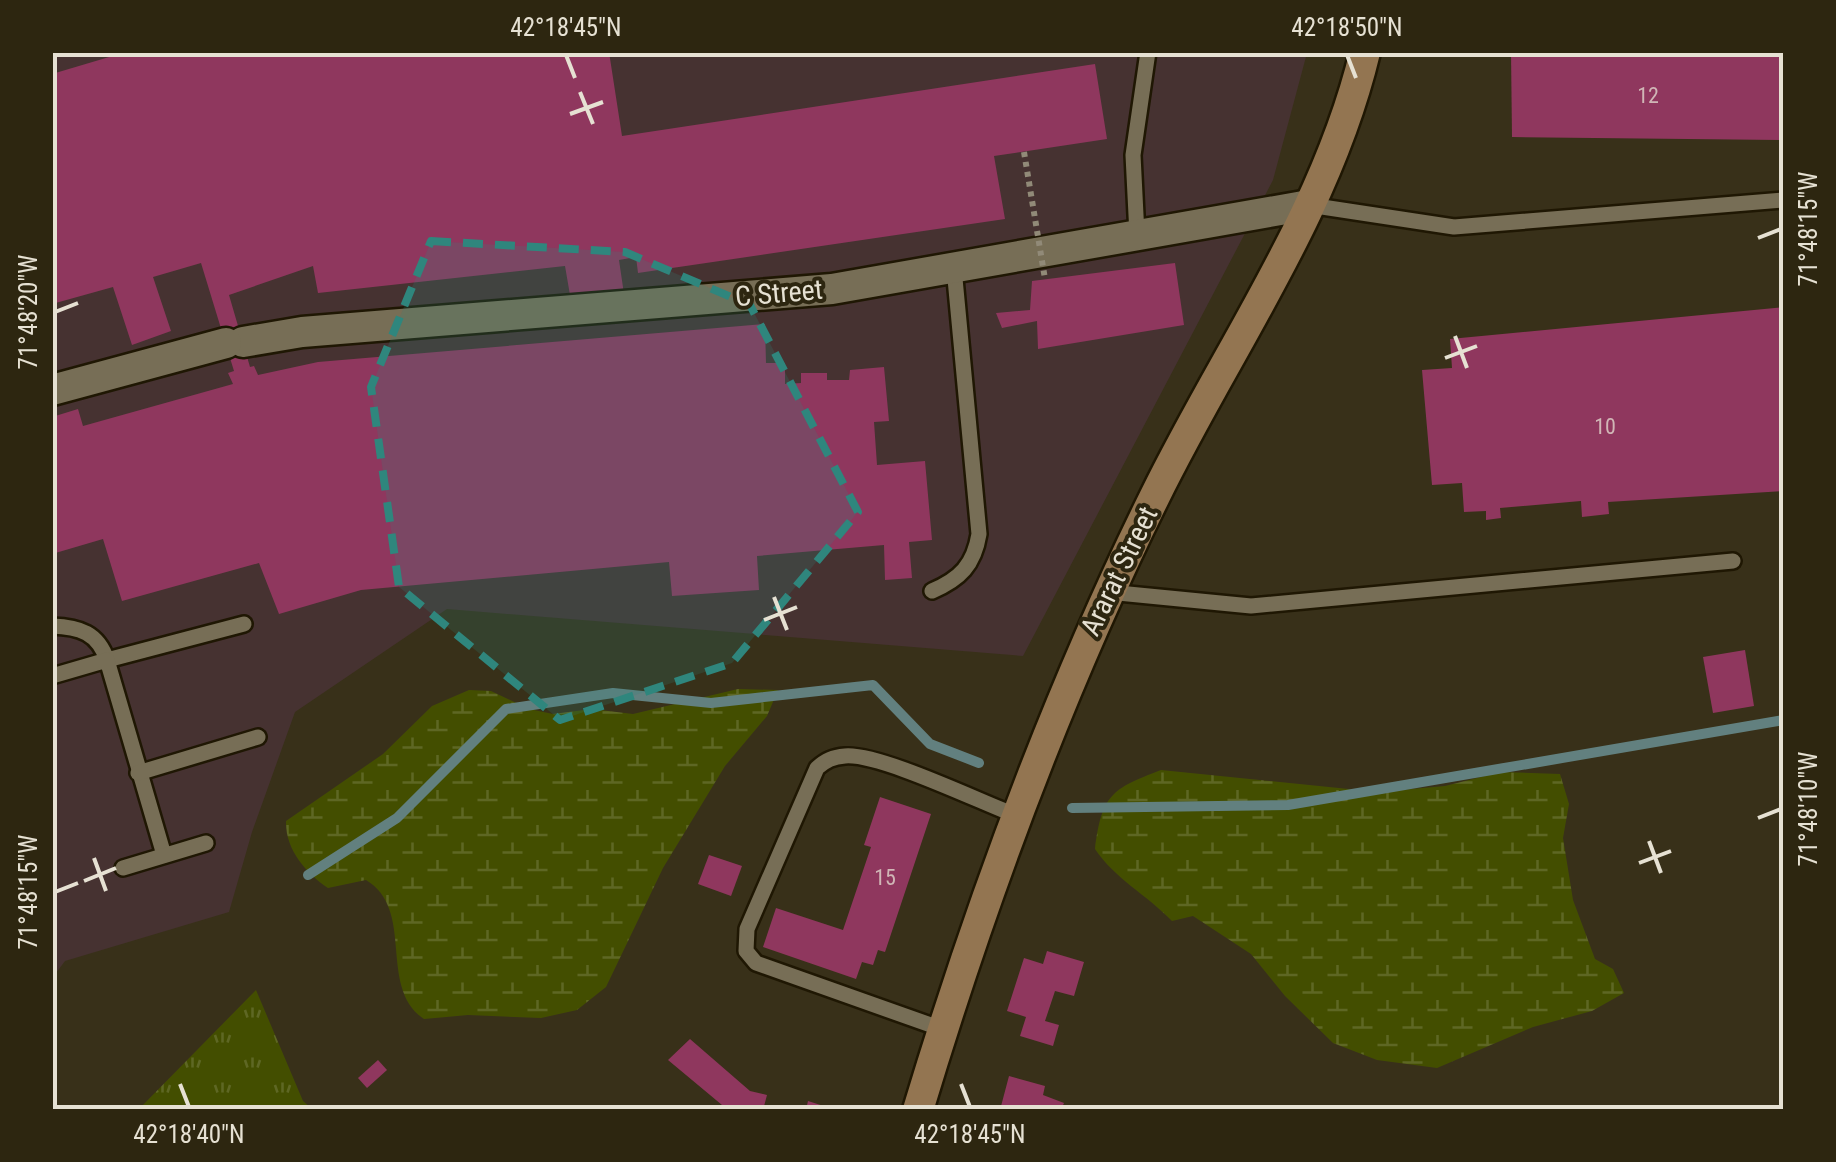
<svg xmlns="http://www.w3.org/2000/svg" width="1836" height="1162" font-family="'Roboto Condensed',sans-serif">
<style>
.industrial{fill:#463231}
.wetland{fill:url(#wetland-marsh)}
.park{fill:url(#park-tufts)}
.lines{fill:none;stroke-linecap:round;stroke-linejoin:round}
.stream{stroke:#62807f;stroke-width:10}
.building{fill:#8f375e}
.lane-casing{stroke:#1f1703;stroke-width:20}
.street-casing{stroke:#1f1703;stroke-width:35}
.secondary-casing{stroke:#1f1703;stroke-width:35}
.lane{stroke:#776e56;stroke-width:15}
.street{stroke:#776e56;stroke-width:30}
.secondary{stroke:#937551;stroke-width:30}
.path-bridge{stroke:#918a78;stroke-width:6;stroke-dasharray:5 5;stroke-linecap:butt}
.marked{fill:#2f867d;fill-opacity:0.2;stroke:#2f867d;stroke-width:8;stroke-dasharray:20 12;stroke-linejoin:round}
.ticks{fill:none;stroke:#e6e1d3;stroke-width:4}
.labels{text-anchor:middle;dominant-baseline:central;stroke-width:8;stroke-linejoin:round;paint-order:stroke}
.number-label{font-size:22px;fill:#d0b6b6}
.street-label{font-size:28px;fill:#e6e1d3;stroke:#2d2610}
.neatline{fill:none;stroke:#e6e1d3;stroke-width:4}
.ticks-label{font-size:25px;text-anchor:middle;fill:#e6e1d3}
</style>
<defs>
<pattern id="wetland-marsh" width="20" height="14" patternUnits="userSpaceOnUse" patternTransform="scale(2.5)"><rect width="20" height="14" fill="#434e00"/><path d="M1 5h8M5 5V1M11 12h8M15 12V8" fill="none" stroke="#5e6724"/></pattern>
<pattern id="park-tufts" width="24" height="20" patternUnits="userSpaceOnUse" patternTransform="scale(2.5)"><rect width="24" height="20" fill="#434e00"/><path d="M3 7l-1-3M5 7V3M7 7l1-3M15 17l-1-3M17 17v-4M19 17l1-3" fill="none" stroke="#5e6724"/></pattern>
</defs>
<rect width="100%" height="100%" fill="#383019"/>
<path class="industrial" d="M53 53H1307L1273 180 1023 656 447 609 295 712 252 832 229 912 65 961 53 977Z"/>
<g class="wetland">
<path d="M738 689 778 690 767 716 725 766 663 868 606 987 577 1010 541 1018 468 1015 424 1019C377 987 416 910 366 880L328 888C306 873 285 849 286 821L383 754 432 706 469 690 491 691 529 709 553 714 592 709 633 714Z"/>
<path d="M1161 770 1378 792 1445 786 1501 772 1560 774 1569 804 1563 838 1573 900 1595 959 1613 969 1624 993 1592 1011 1533 1027 1437 1068 1377 1060 1333 1043 1285 996 1251 954 1193 916 1172 921C1147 895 1114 878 1095 849 1102 795 1111 789 1161 770Z"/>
</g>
<path class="park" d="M256 990 303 1101 312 1109H139Z"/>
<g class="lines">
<g class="stream">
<path d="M1072 808 1288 805 1784 720"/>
<path d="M308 875 397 818 506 709 613 693 711 703 873 685 930 744 979 763"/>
</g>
</g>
<g class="building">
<path d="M126 52H609L622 136 1095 64 1107 139 994 156 1005 219 638 273 636 257 619 260 624 294 571 301 565 266 318 293 313 266 229 295 250 367 254 366 258 375 318 362 765 324 766 363H785V384L801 383V373H827V380H849L850 370 884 367 889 421 874 422 877 465 925 461 932 540 909 542 912 578 885 580 884 545 757 556 759 590 672 596 669 562 361 590 279 614 259 563 122 601 103 539 52 554V417L78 409 83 426 233 384 228 373 234 371 201 263 153 277 171 331 132 345 113 287 52 304V74Z"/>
<path d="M1511 52H1784V140L1512 137Z"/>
<path d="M1175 263 1184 325 1038 349 1037 321 1002 328 996 313 1030 310 1032 281Z"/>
<path d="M1784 307V491L1608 502 1609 514 1582 517 1581 501 1500 508 1501 518 1486 520V511L1464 512 1462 483 1432 485 1422 370 1452 368 1450 339Z"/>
<path d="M1745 650 1754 706 1713 713 1703 657Z"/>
<path d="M880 797 931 814 885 952 878 950 873 965 862 962 856 979 763 947 776 908 843 930 871 847 864 845Z"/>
<path d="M709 855 742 866 731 896 698 884Z"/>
<path d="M1047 951 1084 962 1074 996 1055 991 1045 1021 1059 1025 1053 1046 1020 1036 1026 1017 1007 1011 1024 958 1043 964Z"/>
<path d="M690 1039 750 1091 767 1095 763 1110H728L668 1060Z"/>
<path d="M378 1060 387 1070 367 1088 358 1078Z"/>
<path d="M1009 1076 1045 1086 1043 1095 1064 1103 1061 1110H1000Z"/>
<path d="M808 1101 833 1109V1110H806Z"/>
</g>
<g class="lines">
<defs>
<g id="lane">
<path d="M1309 205 1454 227 1784 200"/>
<path d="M1137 235 1133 155 1148 52"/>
<path d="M932 591C960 579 974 565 979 534L954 268"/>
<path d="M1108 592 1251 606 1733 561"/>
<path d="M52 626C80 627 98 633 107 660L244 624"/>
<path d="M52 676 107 660 164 855"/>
<path d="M138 773 258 737"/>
<path d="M123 868 206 843"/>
<path d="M942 1029 756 963 746 951 747 929 817 768C826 760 833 757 845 756 879 753 978 801 1015 815"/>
</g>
<g id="street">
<path d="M243 342 302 332 832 289 1309 205"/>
<path d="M52 390 226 343"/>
</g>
<path id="secondary" d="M918 1110C982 898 1057 694 1155 496 1227 349 1326 214 1365 52"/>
</defs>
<use href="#lane" class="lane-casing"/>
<use href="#street" class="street-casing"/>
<use href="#secondary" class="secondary-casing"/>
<use href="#lane" class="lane"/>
<use href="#street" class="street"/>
<use href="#secondary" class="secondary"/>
<path class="path-bridge" d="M1024 152 1045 279"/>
</g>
<path class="marked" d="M431 241 625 252 750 305 858 512 732 663 560 720 399 587 371 387Z"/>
<path class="ticks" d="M566 55 575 78M1347 55 1356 78M580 92 593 124M570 114 603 102M1758 238 1781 229M55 312 78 303M1455 336 1467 368M1445 358 1477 346M774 597 787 630M764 620 797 607M1758 818 1781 809M1649 841 1661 873M94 858 106 891M1639 863 1671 851M84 881 116 868M55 892 78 883M180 1084 189 1107M961 1084 970 1107"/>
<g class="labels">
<g class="number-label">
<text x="1648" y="95">12</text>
<text x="1605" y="426">10</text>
<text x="885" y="877">15</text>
</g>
<g class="street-label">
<text transform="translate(779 293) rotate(-5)">C Street</text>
<text transform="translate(1119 571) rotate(-64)">Ararat Street</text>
</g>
</g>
<rect width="1836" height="1162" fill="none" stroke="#2d2610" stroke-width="110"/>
<rect x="55" y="55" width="1726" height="1052" class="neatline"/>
<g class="ticks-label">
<text x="566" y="36">42°18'45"N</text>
<text x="1347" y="36">42°18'50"N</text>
<text transform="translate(1808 229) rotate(-90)" y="9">71°48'15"W</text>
<text transform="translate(28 312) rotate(-90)" y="9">71°48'20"W</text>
<text transform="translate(1808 809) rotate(-90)" y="9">71°48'10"W</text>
<text transform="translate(28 892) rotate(-90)" y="9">71°48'15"W</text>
<text x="189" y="1143">42°18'40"N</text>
<text x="970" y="1143">42°18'45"N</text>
</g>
</svg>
